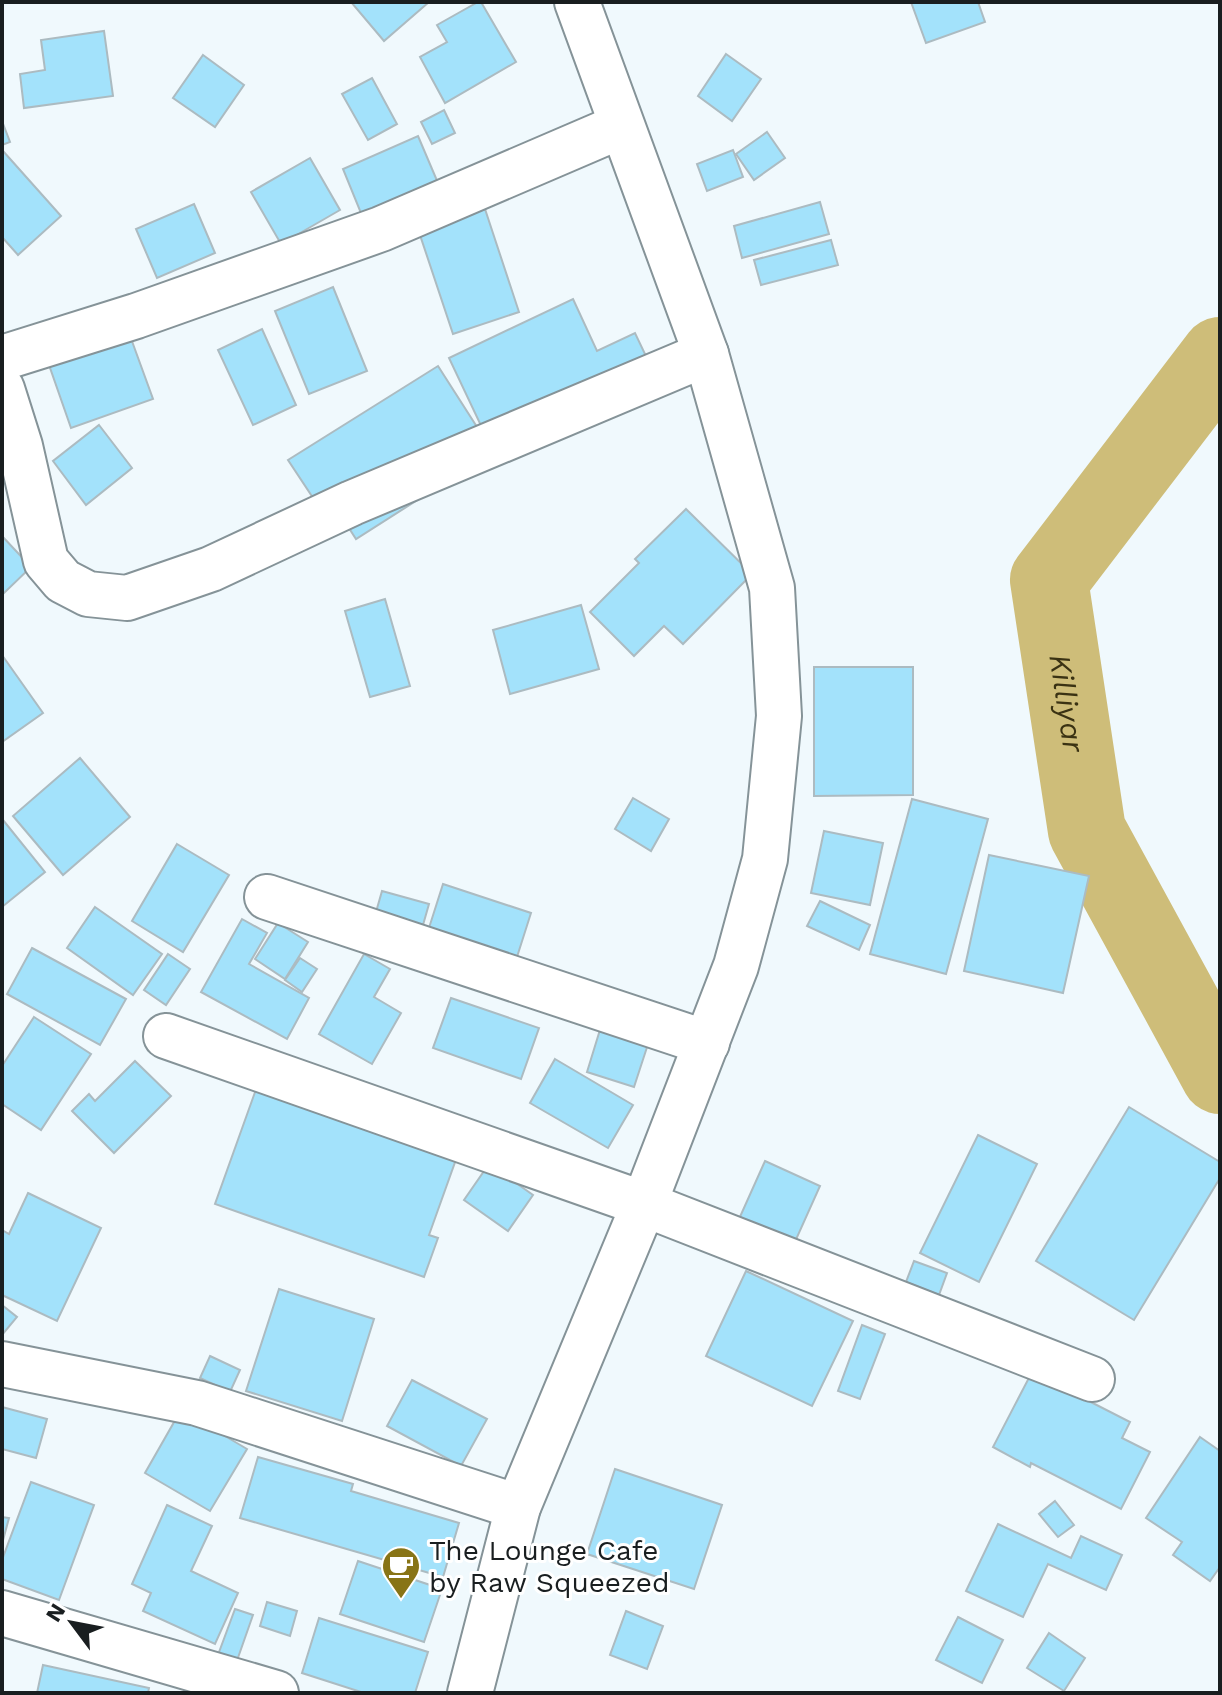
<svg xmlns="http://www.w3.org/2000/svg" width="1222" height="1695" font-family="'Work Sans',sans-serif">
<style>
.lines{fill:none;stroke-linecap:round;stroke-linejoin:round}
.river{stroke:#cebd79;stroke-width:78}
.building{fill:#a3e2fb;stroke:#acbbc1;stroke-width:2}
.street-casing{stroke:#859398;stroke-width:48}
.secondary-casing{stroke:#859398;stroke-width:48}
.street{stroke:#fff;stroke-width:44}
.secondary{stroke:#fff;stroke-width:44}
.labels{text-anchor:middle;dominant-baseline:central;stroke-width:6;stroke-linejoin:round;paint-order:stroke}
.poi-label{font-size:28px;fill:#191e20;stroke:#fff;text-anchor:start}
.water-label{font-size:30px;font-style:italic;fill:#3a3213;stroke:#fff}
</style>
<rect width="100%" height="100%" fill="#f0f9fd"/>
<g class="lines">
<path class="river" id="s1" d="M1220 356 1049 580 1087 831 1220 1075"/>
</g>
<g class="building">
<path d="M351 2H429L384 41Z"/>
<path d="M478 2H481L516 62 445 103 420 57 447 42 437 25Z"/>
<path d="M911 2H978L985 22 926 43Z"/>
<path d="M104 31 113 96 24 108 20 74 45 70 41 40Z"/>
<path d="M726 54 761 79 732 121 698 96Z"/>
<path d="M203 55 244 85 215 127 173 98Z"/>
<path d="M372 78 397 124 368 140 342 94Z"/>
<path d="M444 110 455 133 432 144 421 122Z"/>
<path d="M2 121 10 142 2 145Z"/>
<path d="M767 132 785 158 754 180 736 154Z"/>
<path d="M418 136 441 190 365 223 343 169Z"/>
<path d="M733 150 743 177 707 191 697 164Z"/>
<path d="M3 151 61 216 18 255 2 237Z"/>
<path d="M310 158 340 210 281 244 251 192Z"/>
<path d="M820 202 829 234 742 258 734 226Z"/>
<path d="M194 204 215 253 157 278 136 229Z"/>
<path d="M485 209 519 312 453 334 419 232Z"/>
<path d="M831 240 838 265 761 285 754 260Z"/>
<path d="M333 287 367 371 309 394 275 311Z"/>
<path d="M573 299 597 351 635 333 655 375 493 451 449 358Z"/>
<path d="M262 329 296 405 253 425 218 350Z"/>
<path d="M129 333 153 399 71 428 48 362Z"/>
<path d="M438 366 493 452 356 539 338 511 327 519 288 460Z"/>
<path d="M99 425 132 468 86 505 53 461Z"/>
<path d="M686 509 752 574 683 644 664 626 634 656 590 612 639 563 635 559Z"/>
<path d="M2 536 31 567 2 595Z"/>
<path d="M385 599 410 686 370 697 345 611Z"/>
<path d="M581 605 599 669 510 694 493 630Z"/>
<path d="M2 655 43 713 2 742Z"/>
<path d="M814 667H913V795L814 796Z"/>
<path d="M80 758 130 817 63 875 13 816Z"/>
<path d="M633 798 669 819 651 851 615 829Z"/>
<path d="M912 799 988 819 946 974 870 954Z"/>
<path d="M3 820 45 872 2 907V821Z"/>
<path d="M824 831 883 843 870 905 811 893Z"/>
<path d="M177 844 229 875 183 952 132 921Z"/>
<path d="M989 855 1089 876 1063 993 964 971Z"/>
<path d="M443 884 531 913 516 960 428 931Z"/>
<path d="M382 891 429 904 423 925 376 912Z"/>
<path d="M820 901 870 925 859 950 807 926Z"/>
<path d="M95 907 162 954 133 995 67 948Z"/>
<path d="M242 919 267 933 249 964 309 998 287 1039 201 992Z"/>
<path d="M278 923 308 942 285 979 255 959Z"/>
<path d="M32 948 126 999 100 1045 7 994Z"/>
<path d="M168 954 190 969 166 1005 144 990Z"/>
<path d="M364 954 390 969 374 997 401 1013 372 1064 319 1034Z"/>
<path d="M300 958 317 969 302 992 285 980Z"/>
<path d="M451 998 539 1028 521 1079 433 1048Z"/>
<path d="M34 1017 91 1054 41 1130 2 1104V1066Z"/>
<path d="M603 1020 651 1035 634 1087 587 1072Z"/>
<path d="M555 1059 633 1105 608 1148 530 1103Z"/>
<path d="M135 1061 171 1096 114 1153 72 1111 89 1094 95 1101Z"/>
<path d="M259 1081 459 1151 429 1235 438 1238 424 1277 215 1204Z"/>
<path d="M1129 1107 1220 1162V1178L1134 1320 1036 1261Z"/>
<path d="M978 1135 1037 1164 979 1282 920 1253Z"/>
<path d="M765 1161 820 1186 794 1244 739 1219Z"/>
<path d="M489 1164 533 1195 508 1231 464 1200Z"/>
<path d="M28 1193 101 1228 57 1321 2 1295V1230L9 1234Z"/>
<path d="M914 1261 947 1273 939 1295 906 1282Z"/>
<path d="M746 1271 853 1321 812 1406 706 1356Z"/>
<path d="M279 1289 374 1319 342 1421 246 1391Z"/>
<path d="M2 1305 17 1317 2 1335Z"/>
<path d="M862 1325 885 1334 860 1399 838 1391Z"/>
<path d="M210 1356 240 1370 230 1392 200 1378Z"/>
<path d="M1032 1372 1130 1422 1122 1438 1150 1452 1121 1509 1031 1463 1030 1467 993 1447Z"/>
<path d="M412 1380 487 1419 461 1466 387 1426Z"/>
<path d="M2 1407 47 1419 36 1458 2 1449Z"/>
<path d="M181 1410 247 1449 210 1511 145 1473Z"/>
<path d="M1200 1437 1220 1451V1567L1210 1581 1173 1555 1182 1542 1146 1518Z"/>
<path d="M258 1457 353 1484 351 1491 459 1523 443 1577 240 1518Z"/>
<path d="M615 1469 722 1505 694 1589 587 1554Z"/>
<path d="M31 1482 94 1505 59 1600 2 1579V1560Z"/>
<path d="M1055 1501 1074 1525 1058 1537 1039 1514Z"/>
<path d="M167 1505 212 1526 191 1571 238 1593 215 1644 143 1611 151 1593 132 1584Z"/>
<path d="M2 1517 9 1518 2 1544Z"/>
<path d="M998 1524 1071 1558 1081 1536 1122 1555 1106 1590 1048 1564 1023 1617 966 1591Z"/>
<path d="M358 1561 442 1589 424 1642 340 1614Z"/>
<path d="M267 1602 297 1611 290 1636 260 1626Z"/>
<path d="M235 1609 253 1615 234 1669 215 1663Z"/>
<path d="M626 1611 663 1626 647 1669 610 1655Z"/>
<path d="M958 1617 1003 1640 982 1683 936 1660Z"/>
<path d="M319 1618 428 1652 415 1693H364L302 1673Z"/>
<path d="M1049 1633 1085 1658 1064 1691 1027 1668Z"/>
<path d="M43 1665 149 1688 148 1693H37Z"/>
</g>
<g class="lines">
<defs>
<g id="street">
<path d="M2 358 136 316 381 229 621 126"/>
<path d="M2 389 20 446 46 561 63 581 88 594 127 598 211 569 352 503 706 354"/>
<path d="M267 897 707 1043"/>
<path d="M166 1036 644 1204 1092 1379"/>
<path d="M2 1364 197 1403 518 1507"/>
<path d="M2 1613 276 1693"/>
</g>
<path id="secondary" d="M470 1693 518 1507 644 1204 736 966 765 859 779 716 772 588 706 354 577 2"/>
</defs>
<use href="#street" class="street-casing"/>
<use href="#secondary" class="secondary-casing"/>
<use href="#street" class="street"/>
<use href="#secondary" class="secondary"/>
</g>
<defs>
<symbol id="cafe-pin" viewBox="-11 -11 22 30"><path d="M0 17L-7.5 6A9.5 9.5 0 1 1 7.5 6Z" fill="#887416" stroke="#fff"/><path d="M-5.5-4.5H6V0H3Q3 3.5 0 3.5H-2.5Q-5.5 3.5-5.5 0ZM3-3.2v2h1.7v-2ZM-6 4.5H4V6H-6Z" fill="#fff"/></symbol>
</defs>
<g fill-rule="evenodd">
<use href="#cafe-pin" x="379" y="1544" width="44" height="60"/>
</g>
<g class="labels">
<g class="poi-label">
<text x="429" y="1550">The Lounge Cafe<tspan x="429" dy="32">by Raw Squeezed</tspan></text>
</g>
<g class="water-label">
<text stroke="none"><textPath href="#s1" startOffset="406">Killiyar</textPath></text>
</g>
</g>
<rect width="1222" height="1695" fill="none" stroke="#191e20" stroke-width="8"/>
<g transform="translate(72 1623) rotate(302)" stroke="#ffffff" stroke-width="6" paint-order="stroke">
<path d="M0-6L14 30L0 20L-14 30Z" fill="#191e20"/>
<text y="-12" font-size="22" font-weight="bold" text-anchor="middle" fill="#191e20">N</text>
</g>
</svg>
